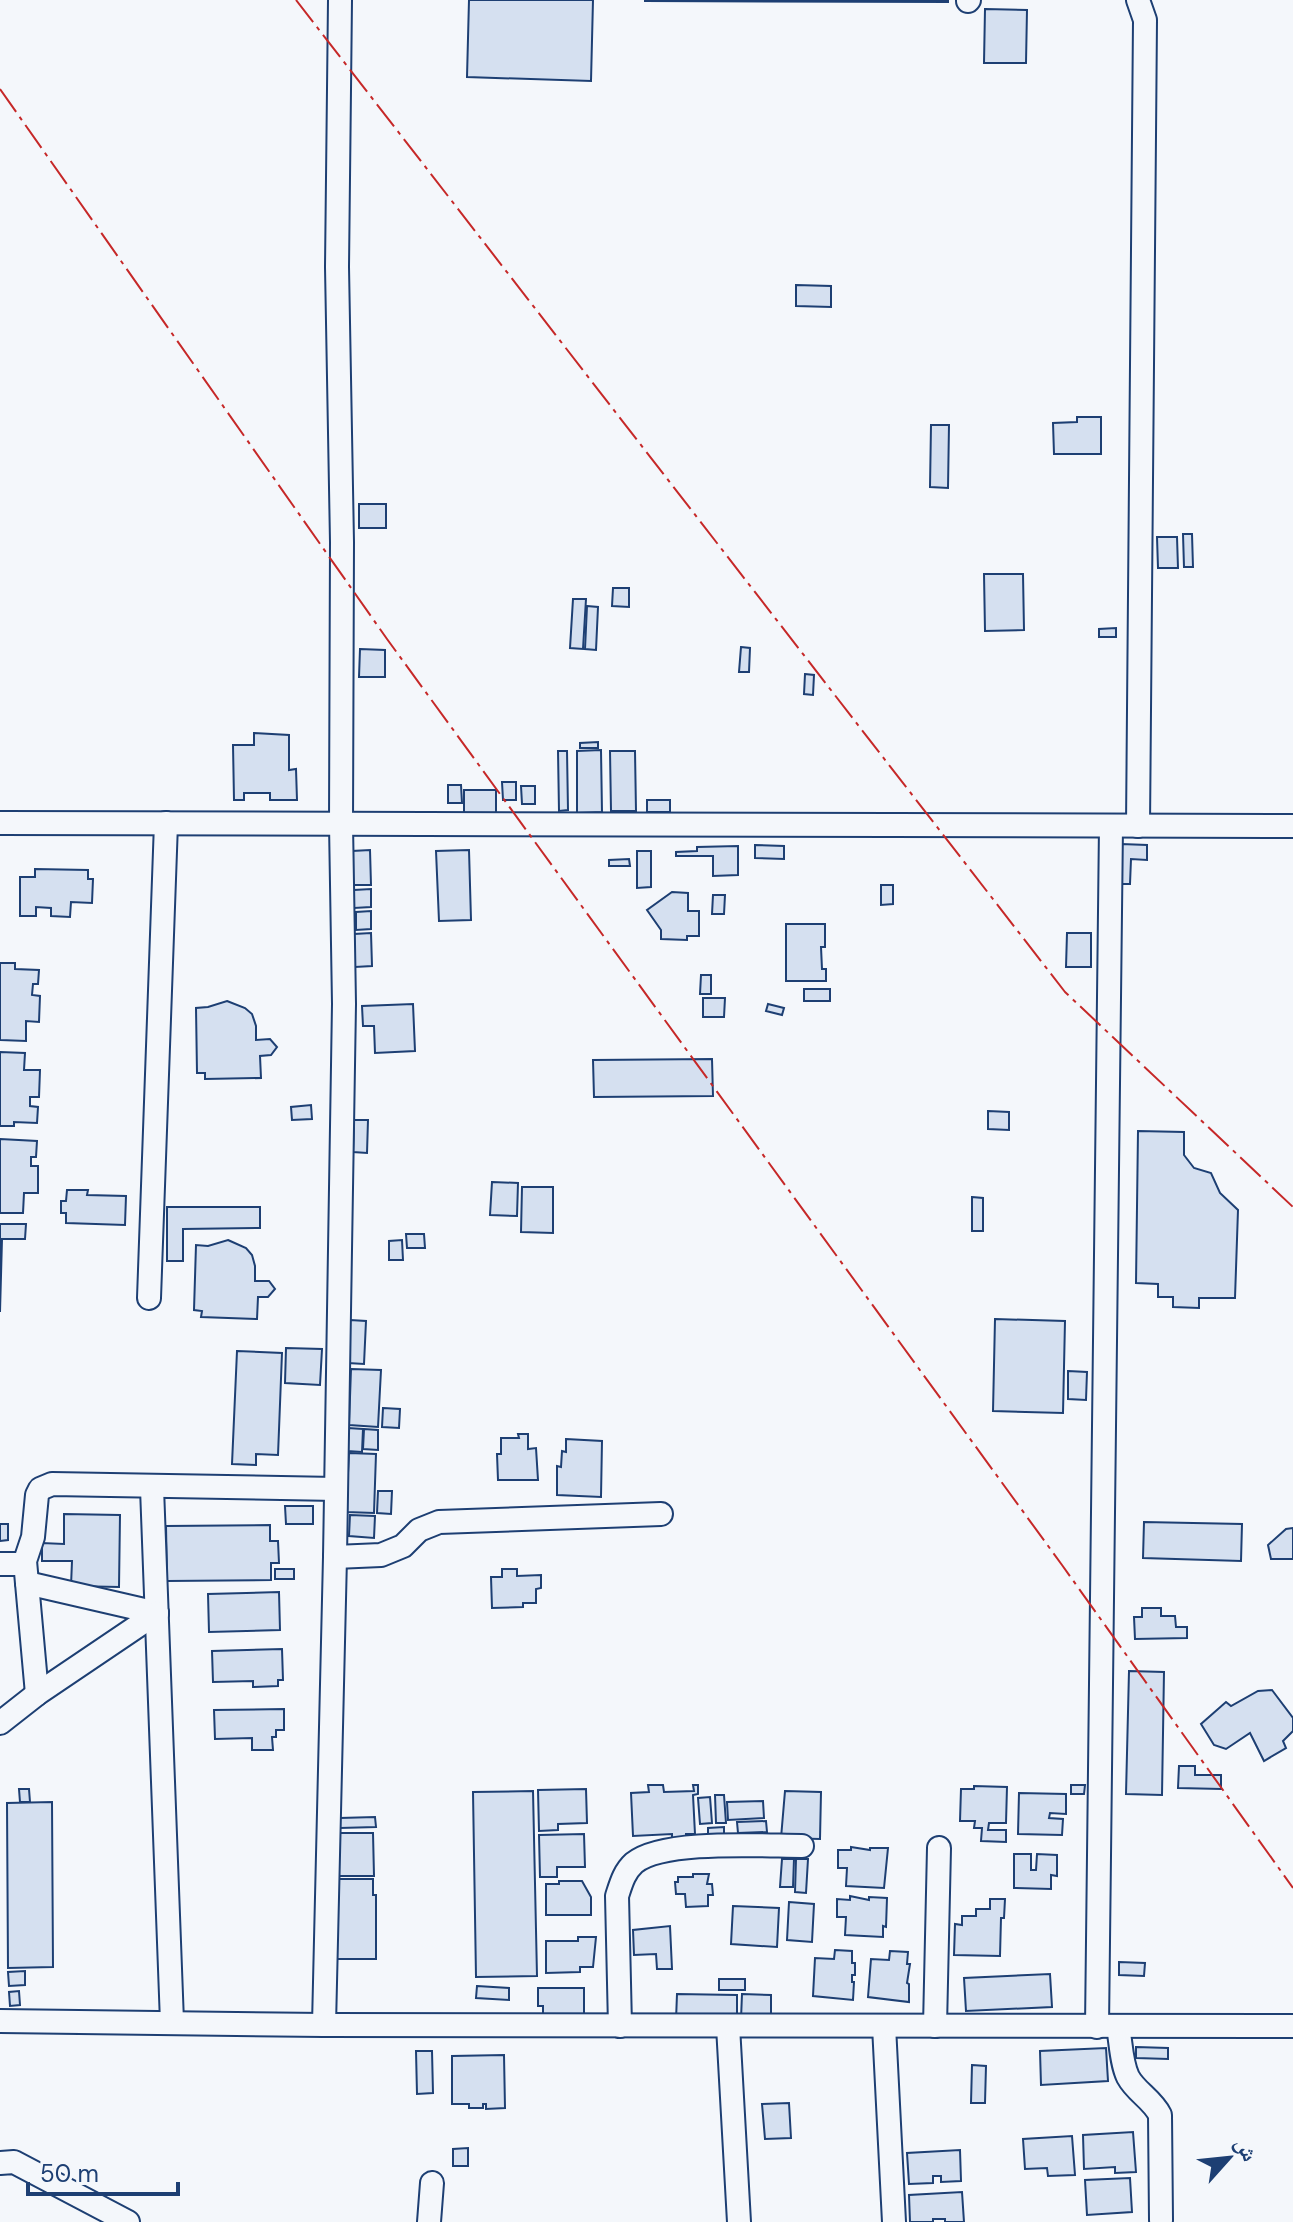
<svg xmlns="http://www.w3.org/2000/svg" width="1293" height="2222" font-family="'DM Sans','Noto Naskh Arabic',sans-serif">
<style>
.building{fill:#d5e0f0;stroke:#1d3f73;stroke-width:2}
.lines{fill:none;stroke-linecap:round;stroke-linejoin:round}
.minor-casing{stroke:#1d3f73;stroke-width:26}
.minor{stroke:#f4f7fb;stroke-width:22}
.power{stroke:#c62828;stroke-width:2;stroke-dasharray:28 6 4 6;stroke-linecap:butt}
</style>
<rect width="100%" height="100%" fill="#f4f7fb"/>
<g class="building">
<path d="M469 0H593L591 81 467 77Z"/>
<path d="M948 0V2L645 1V0Z"/>
<path d="M985 9 1027 10 1026 63H984Z"/>
<path d="M796 285 831 286V307L796 306Z"/>
<path d="M1077 417H1101V454H1054L1053 423 1077 422Z"/>
<path d="M931 425H949L948 488 930 487Z"/>
<rect x="359" y="504" width="27" height="24"/>
<path d="M1183 534H1192L1193 567H1184Z"/>
<path d="M1157 537H1177L1178 568H1158Z"/>
<path d="M984 574H1023L1024 630 985 631Z"/>
<path d="M613 588H629V607L612 606Z"/>
<path d="M573 599H586L583 649 570 648Z"/>
<path d="M587 606 598 607 596 650 585 649Z"/>
<path d="M1116 628V637H1099V629Z"/>
<path d="M741 647 750 648 749 672H739Z"/>
<path d="M360 649 385 650V677H359Z"/>
<path d="M805 674 814 675 813 695 804 694Z"/>
<path d="M254 733 289 735V770L296 769 297 800H270V793H244V800H234L233 745H254Z"/>
<path d="M598 742V748H580V743Z"/>
<path d="M601 750 602 812 577 813V751Z"/>
<path d="M558 751H567L568 810 559 811Z"/>
<path d="M610 751H635L636 811H611Z"/>
<path d="M502 782H516V800H503Z"/>
<path d="M448 785H461L462 803H448Z"/>
<path d="M521 786H535V804H522Z"/>
<rect x="464" y="790" width="32" height="31"/>
<rect x="647" y="800" width="23" height="12"/>
<path d="M1121 844 1147 845V860L1131 859 1130 884H1121Z"/>
<path d="M755 845 784 846V859L755 858Z"/>
<path d="M738 846V875L713 876V856H676V852L697 851V847Z"/>
<path d="M370 850 371 885H353L352 851Z"/>
<path d="M469 850 471 920 439 921 436 851Z"/>
<path d="M637 851H651V887L637 888Z"/>
<path d="M629 859 630 866H609V860Z"/>
<path d="M35 869 88 870V879H93L92 903 71 902 70 917 51 916V908L36 907V916H20V877H35Z"/>
<path d="M881 885H893V904L881 905Z"/>
<path d="M371 889V907L354 908V890Z"/>
<path d="M672 892 688 893V911H699V936H687V940L661 939V930L647 910Z"/>
<path d="M713 895H725L724 914H712Z"/>
<path d="M371 911V929L356 930V912Z"/>
<path d="M786 924H825V947H821L822 969H826V981H786Z"/>
<path d="M371 933 372 966 355 967 354 934Z"/>
<path d="M1067 933H1091V967H1066Z"/>
<path d="M0 963H15V969L39 970 38 984H33L32 995 40 996 39 1022 26 1021V1041L0 1040Z"/>
<path d="M701 975H711V994H700Z"/>
<rect x="804" y="989" width="26" height="12"/>
<path d="M703 998H725L724 1017H703Z"/>
<path d="M227 1001 245 1008 252 1014 256 1026V1040L270 1039 277 1047 271 1055 260 1056 261 1078 205 1079V1073H197L196 1008 208 1007Z"/>
<path d="M413 1004 415 1051 375 1053 374 1026H363L362 1006Z"/>
<path d="M768 1004 784 1008 782 1015 766 1011Z"/>
<path d="M0 1052 25 1053 24 1070H40L39 1097H30V1106L38 1107 37 1123 14 1122V1126H0Z"/>
<path d="M712 1059 713 1096 594 1097 593 1060Z"/>
<path d="M311 1105 312 1119 292 1120 291 1107Z"/>
<path d="M988 1111 1009 1112V1130L988 1129Z"/>
<path d="M354 1120H368L367 1153 353 1152Z"/>
<path d="M1138 1131 1184 1132V1155L1194 1168 1211 1173 1220 1193 1238 1210 1235 1298H1199V1308L1173 1307V1297H1158V1284L1136 1283Z"/>
<path d="M0 1139 37 1141 36 1157H31V1166H38V1193H24L23 1213H0Z"/>
<path d="M492 1182 518 1183 517 1216 490 1215Z"/>
<path d="M522 1187H553V1233L521 1232Z"/>
<path d="M67 1190H88L87 1195 126 1196 125 1225 66 1223V1213H61V1201H66Z"/>
<path d="M972 1197 983 1198V1231H972Z"/>
<path d="M167 1207H260V1228L183 1229V1261H167Z"/>
<path d="M0 1224H26L25 1239H2L0 1312Z"/>
<path d="M406 1234H424L425 1248H407Z"/>
<path d="M228 1240 246 1248 252 1255 255 1266V1281H269L275 1289 268 1297H258L257 1319 201 1317 202 1311 194 1310 196 1245 208 1246Z"/>
<path d="M402 1240 403 1260H389V1241Z"/>
<path d="M995 1319 1065 1321 1063 1413 993 1411Z"/>
<path d="M350 1320 366 1321 364 1364 348 1363Z"/>
<path d="M286 1348 322 1349 320 1385 285 1383Z"/>
<path d="M237 1351 282 1353 278 1455 256 1454V1465L232 1464Z"/>
<path d="M351 1369 381 1370 378 1427 349 1425Z"/>
<path d="M1068 1371 1087 1372 1086 1400 1068 1399Z"/>
<path d="M383 1408 400 1409 399 1428 382 1427Z"/>
<path d="M348 1428 363 1429 362 1452 347 1451Z"/>
<path d="M364 1429 378 1430V1450L363 1449Z"/>
<path d="M518 1434H528V1449L536 1448 538 1480H498L497 1454H501V1438H519Z"/>
<path d="M566 1439 602 1441 601 1497 557 1495V1466L561 1467 562 1451 566 1452Z"/>
<path d="M349 1453 376 1454 374 1513 346 1512Z"/>
<path d="M378 1491H392L391 1514 377 1513Z"/>
<path d="M285 1506H313V1524H286Z"/>
<path d="M64 1514 120 1515 119 1587 71 1586 72 1561H42V1543L64 1544Z"/>
<path d="M350 1515 375 1516 374 1538 349 1536Z"/>
<path d="M1144 1522 1242 1524 1241 1561 1143 1558Z"/>
<path d="M0 1524H8V1540L0 1541Z"/>
<path d="M270 1525V1541H278L279 1563H271V1580L167 1581 166 1526Z"/>
<path d="M1293 1528V1559H1271L1268 1545 1286 1529Z"/>
<rect x="275" y="1569" width="19" height="10"/>
<path d="M502 1569H517V1576L541 1575V1588L536 1589V1603H523V1607L492 1608 491 1577H502Z"/>
<path d="M279 1592 280 1630 209 1632 208 1594Z"/>
<path d="M1142 1608H1161V1616H1175L1176 1627H1187V1638L1135 1639 1134 1617H1142Z"/>
<path d="M282 1649 283 1680H278V1686L253 1687V1681L213 1682 212 1651Z"/>
<path d="M1129 1671 1164 1672 1162 1795 1126 1794Z"/>
<path d="M1272 1690 1293 1718V1731L1283 1741 1286 1748 1264 1761 1250 1733 1226 1749 1214 1745 1201 1724 1226 1702 1231 1706 1258 1691Z"/>
<path d="M284 1709V1730H276V1737H272L273 1750H252V1738L215 1739 214 1710Z"/>
<path d="M1179 1766H1195V1775H1221V1789L1178 1788Z"/>
<path d="M648 1785H663L664 1792 694 1791 693 1785H698V1794L693 1795 695 1834H686V1839L672 1840V1834L633 1836 631 1793 649 1792Z"/>
<path d="M1071 1785H1085L1084 1794H1071Z"/>
<path d="M974 1786 1007 1787 1006 1823H989L988 1830H1006V1842L981 1841 982 1828H974L975 1821H960L961 1789H974Z"/>
<path d="M19 1789H29L30 1802H20Z"/>
<path d="M586 1789 587 1823 558 1824V1830L539 1831 538 1790Z"/>
<path d="M533 1791 537 1976 476 1977 473 1792Z"/>
<path d="M785 1791 821 1792 820 1839 781 1838Z"/>
<path d="M1019 1793 1066 1794V1814L1050 1813 1049 1818 1063 1819 1062 1835 1018 1834Z"/>
<path d="M715 1795H724L726 1823H716Z"/>
<path d="M710 1797 712 1823 700 1824 698 1798Z"/>
<path d="M763 1801 764 1818 728 1820 727 1802Z"/>
<path d="M52 1802 53 1967 8 1968 7 1803Z"/>
<path d="M375 1817 376 1827 340 1828V1818Z"/>
<path d="M766 1821 767 1832 738 1833 737 1822Z"/>
<path d="M724 1827V1834L708 1835V1828Z"/>
<path d="M337 1833H373L374 1876H338Z"/>
<path d="M584 1834 585 1867H557V1877H540L539 1835Z"/>
<path d="M851 1847 870 1850V1848H888L884 1888 846 1886 847 1868H838V1850H851Z"/>
<path d="M1014 1854H1031V1870H1036L1037 1854 1057 1855V1876L1051 1875V1889L1014 1888Z"/>
<path d="M782 1859H794L793 1887H780Z"/>
<path d="M796 1859H808L806 1893 795 1892Z"/>
<path d="M693 1874H709L707 1884H712L713 1895H708V1906L686 1907 685 1894H676L675 1882H678V1877H693Z"/>
<path d="M337 1879H373V1895H376V1959H337Z"/>
<path d="M559 1881H582L591 1897V1915H546V1884H559Z"/>
<path d="M850 1896 869 1900V1897L887 1898 886 1927 883 1926V1937L845 1935 846 1917H837V1899L850 1900Z"/>
<path d="M990 1899H1005L1004 1918H1001L1000 1956 954 1955 955 1924 962 1925V1916H976V1909H990Z"/>
<path d="M789 1902 814 1904 812 1942 787 1940Z"/>
<path d="M733 1906 779 1908 777 1947 731 1944Z"/>
<path d="M670 1926 672 1969H657L656 1954 634 1955 633 1930Z"/>
<path d="M578 1937H596L593 1967H580V1972L546 1973V1941H578Z"/>
<path d="M835 1950 852 1951V1963H855V1975H852V1982H854L853 2000 813 1996 815 1958 834 1959Z"/>
<path d="M890 1951 908 1952 907 1964H910L907 1983 909 1984V2002L868 1997 871 1959 889 1960Z"/>
<path d="M1119 1962 1145 1963 1144 1976 1119 1975Z"/>
<path d="M25 1971V1985L9 1986 8 1972Z"/>
<path d="M1050 1974 1052 2007 966 2011 964 1978Z"/>
<rect x="719" y="1979" width="26" height="11"/>
<path d="M477 1986 509 1988V2000L476 1998Z"/>
<path d="M538 1988H584V2015L543 2014V2006H538Z"/>
<path d="M19 1991 20 2005 10 2006 9 1992Z"/>
<path d="M677 1994 737 1995V2021L676 2020Z"/>
<path d="M742 1994 771 1995V2020L741 2019Z"/>
<path d="M1136 2047 1168 2048V2059L1136 2058Z"/>
<path d="M1106 2048 1108 2081 1041 2085 1040 2051Z"/>
<path d="M416 2051H432L433 2093 417 2094Z"/>
<path d="M504 2055 505 2108 486 2109V2104H483V2108H469V2104H452V2056Z"/>
<path d="M972 2065 986 2066 985 2103H971Z"/>
<path d="M789 2103 791 2138 765 2139 762 2104Z"/>
<path d="M1133 2132 1136 2172 1115 2173V2167L1084 2169 1083 2135Z"/>
<path d="M1072 2136 1075 2175 1048 2176 1047 2168 1025 2169 1023 2139Z"/>
<path d="M468 2148V2166H453V2149Z"/>
<path d="M960 2150 961 2181 941 2182V2176H933V2183L909 2184 907 2153Z"/>
<path d="M1130 2178 1132 2212 1087 2215 1085 2180Z"/>
<path d="M962 2192 964 2222H945V2219H933V2222H910L909 2195Z"/>
</g>
<g class="lines">
<defs>
<g id="minor">
<path d="M1138 0 1145 20 1138 826"/>
<path d="M968 1 969 0"/>
<path d="M0 823 1293 826"/>
<path d="M149 1298 166 823"/>
<path d="M152 1488 172 2022"/>
<path d="M335 1557 381 1555 403 1546 419 1530 439 1522 661 1514"/>
<path d="M0 1564H20L25 1561"/>
<path d="M27 1583 157 1613"/>
<path d="M37 1694 25 1561 33 1537 37 1495 40 1489 52 1484 336 1489"/>
<path d="M0 1723 37 1694 157 1613"/>
<path d="M0 2021 324 2025 1293 2026"/>
<path d="M324 2025 335 1557 344 1004 341 824 342 542 337 267 340 0"/>
<path d="M620 2026 617 1896C621 1884 624 1872 634 1863 663 1839 763 1846 802 1846"/>
<path d="M728 2026 739 2222"/>
<path d="M884 2026 894 2222"/>
<path d="M935 2026 939 1848"/>
<path d="M1097 2027 1111 826"/>
<path d="M1118 2027C1121 2042 1121 2063 1128 2077 1136 2092 1152 2099 1160 2115L1161 2220"/>
<path d="M0 2163 14 2162 128 2222"/>
<path d="M429 2222 432 2183"/>
</g>
</defs>
<use href="#minor" class="minor-casing"/>
<use href="#minor" class="minor"/>
<g class="power">
<path d="M296 0 1065 992 1293 1207"/>
<path d="M0 89 387 639 1062 1565 1293 1888"/>
</g>
</g>
<g transform="translate(1229 2158) rotate(63)" stroke="#f4f7fb" stroke-width="6" paint-order="stroke">
<path d="M0-6L14 30L0 20L-14 30Z" fill="#1d3f73"/>
<text y="-12" font-size="22" font-weight="bold" text-anchor="middle" fill="#1d3f73">ش</text>
</g>
<path d="M28 2182v12h150v-12" fill="none" stroke="#1d3f73" stroke-width="4"/>
<text x="40" y="2182" font-size="24" fill="#1d3f73" stroke="#f4f7fb" stroke-width="6" paint-order="stroke">50 m</text>
</svg>
